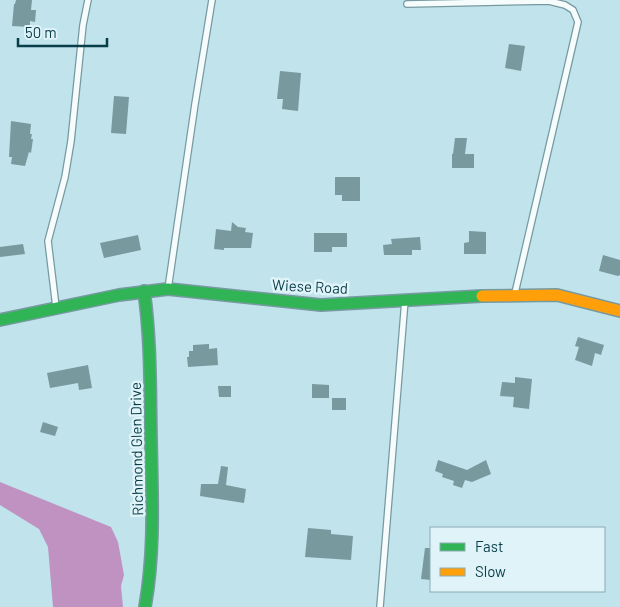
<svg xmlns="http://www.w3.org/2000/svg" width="620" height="607" font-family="Barlow,sans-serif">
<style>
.water{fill:#bf92c2}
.building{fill:#78999d}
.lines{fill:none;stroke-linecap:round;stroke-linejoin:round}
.lane-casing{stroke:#779aa1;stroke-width:8}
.fast-casing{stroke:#779aa1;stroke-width:14}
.slow-casing{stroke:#779aa1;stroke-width:14}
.lane{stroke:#f6fbfc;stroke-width:5.5}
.fast{stroke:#30b455;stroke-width:11}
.slow{stroke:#ff9f0a;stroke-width:11}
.labels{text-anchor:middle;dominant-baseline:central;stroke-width:5;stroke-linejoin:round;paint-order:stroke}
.street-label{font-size:15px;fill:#083e48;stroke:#dff3f8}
</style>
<rect width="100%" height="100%" fill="#c0e3ec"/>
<path class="water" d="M0 482 111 527 118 542 124 575 121 586 123 607H53L48 547 39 529 0 505Z"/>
<g class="building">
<path d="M16 0H32L31 10H36L35 22 30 21V27L12 26 14 4H15Z"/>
<path d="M509 44 525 46 521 71 505 68Z"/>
<path d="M280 71 301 73 298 111 282 109 283 99H277Z"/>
<path d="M114 96 129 97 126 134 111 133Z"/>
<path d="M11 121 31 124 30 134H32L31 139H33L31 153 29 152 25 166 11 164 12 157H9Z"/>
<path d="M455 138H467L465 154H474V168H452V154H453Z"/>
<path d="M335 177H360V201H342V195H335Z"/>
<path d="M232 222 238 227 246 228 245 232 253 233 251 248H224V250L214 249 216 229 231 231Z"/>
<path d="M469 231 486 232V254H464V243L469 242Z"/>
<path d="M314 233H347V247H332V252H314Z"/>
<path d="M138 235 141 250 104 258 100 243Z"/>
<path d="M420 237 421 250H412V255H384L383 245 392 244 391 239Z"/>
<path d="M23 244 25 254 0 257V247Z"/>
<path d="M603 255 620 260V275L618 276 599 271Z"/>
<path d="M578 337 604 345 601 355 595 353 592 366 575 360 579 347 575 346Z"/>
<path d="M209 344V349L217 348 218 365 188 367 187 357H189V351H193V345Z"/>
<path d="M88 365 92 388 79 390 78 383 50 388 47 373Z"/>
<path d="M515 377 532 379 529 409 513 407 514 397 500 396 502 382 515 383Z"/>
<path d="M312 384 329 385V398H312Z"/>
<path d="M218 386H231V397H219Z"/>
<rect x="332" y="398" width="14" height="12"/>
<path d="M43 422 58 427 55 436 40 432Z"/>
<path d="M438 460 467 470 486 460 491 474 472 482 465 480 462 488 453 485 454 481 442 477 443 474 435 471Z"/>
<path d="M221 466 228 467 226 485 246 489 244 503 200 496 201 484H218Z"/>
<path d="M308 528 331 530V534L353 536 351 560 305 557Z"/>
<path d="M425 548H431V580L421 579Z"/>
</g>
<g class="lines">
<defs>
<g id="lane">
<path d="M407 4 549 1 565 5 573 10 578 22 515 293"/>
<path d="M168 289 195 104 212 0"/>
<path d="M56 307 48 241 65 177 71 141 83 25 88 0"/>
<path d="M380 607 405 300"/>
</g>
<g id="fast">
<path d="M144 291C151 340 150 390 151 440 152 496 155 551 145 607"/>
<path d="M0 320 119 295 168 289 321 305 482 296"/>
</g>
<path id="slow" d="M482 296 557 295 620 311"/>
</defs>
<use href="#lane" class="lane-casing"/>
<use href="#fast" class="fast-casing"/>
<use href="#slow" class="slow-casing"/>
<use href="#lane" class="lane"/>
<use href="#fast" class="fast"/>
<use href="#slow" class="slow"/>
</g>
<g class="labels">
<g class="street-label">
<text transform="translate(310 286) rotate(3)">Wiese Road</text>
<text transform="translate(136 449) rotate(-91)">Richmond Glen Drive</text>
</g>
</g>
<rect x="430" y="527" width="175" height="65" fill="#dff3f8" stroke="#89abb2"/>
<rect x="440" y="543" width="25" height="8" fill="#30b455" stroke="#89abb2"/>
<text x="475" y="552" font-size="15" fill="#083e48">Fast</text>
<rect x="440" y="568" width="25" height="8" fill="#ff9f0a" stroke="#89abb2"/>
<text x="475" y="577" font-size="15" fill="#083e48">Slow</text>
<path d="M18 38v8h89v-8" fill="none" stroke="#083e48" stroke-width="2.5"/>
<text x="25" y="38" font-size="15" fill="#083e48" stroke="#dff3f8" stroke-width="4" paint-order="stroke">50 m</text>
</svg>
